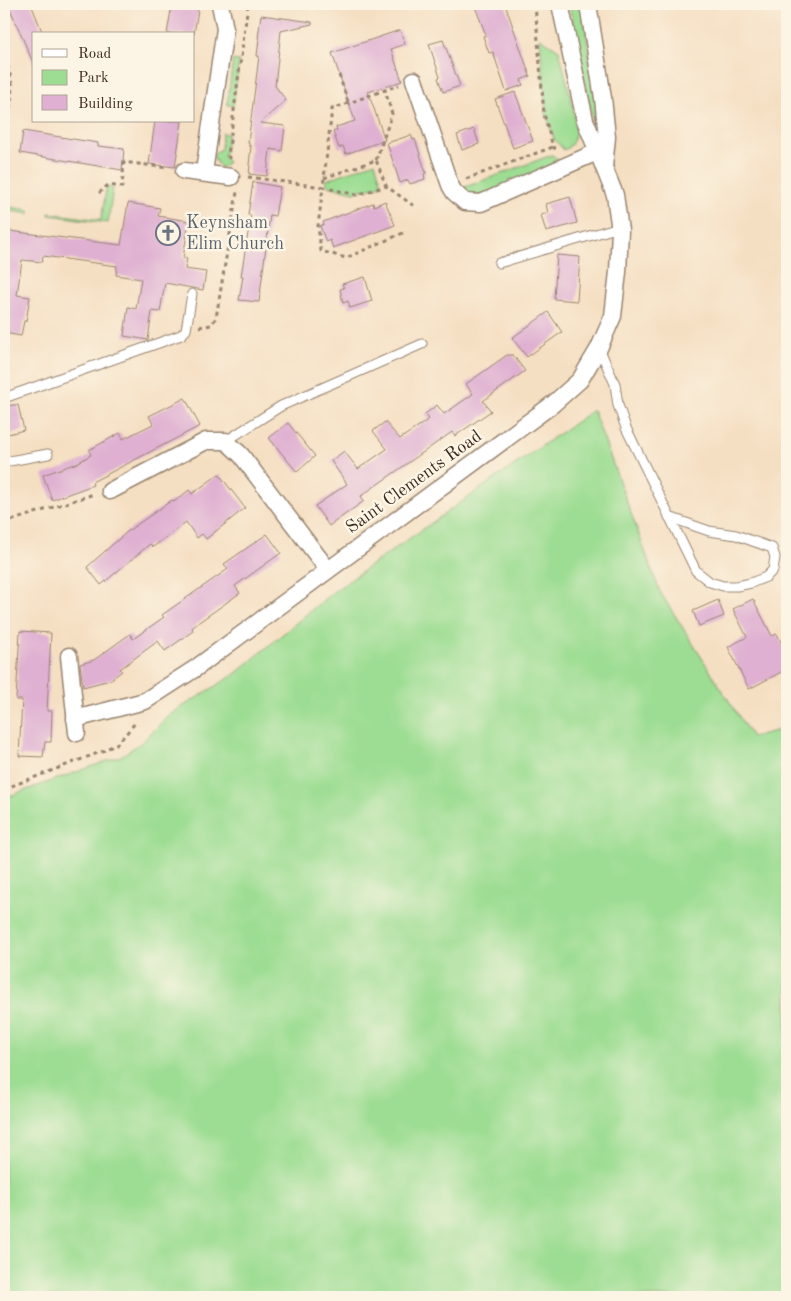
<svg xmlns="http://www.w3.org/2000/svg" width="791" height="1301" font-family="'Old Standard TT',serif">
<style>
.green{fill:#9ddd93;stroke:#6c8458}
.building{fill:#dfb0d2}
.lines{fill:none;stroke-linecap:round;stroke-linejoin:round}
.lane-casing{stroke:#988470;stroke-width:11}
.street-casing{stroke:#988470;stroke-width:19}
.path{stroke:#988470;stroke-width:3;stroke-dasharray:4 4;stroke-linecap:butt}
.lane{stroke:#fff;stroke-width:9}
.street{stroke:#fff;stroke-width:16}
.labels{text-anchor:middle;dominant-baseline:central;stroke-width:5;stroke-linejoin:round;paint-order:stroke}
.worship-label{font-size:18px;fill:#5b616d;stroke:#fcf5e5;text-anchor:start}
.street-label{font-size:18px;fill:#3b2a1e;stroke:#fcf5e5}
</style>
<rect width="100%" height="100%" fill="#fcf5e5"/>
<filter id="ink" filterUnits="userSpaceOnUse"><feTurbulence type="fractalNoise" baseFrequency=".02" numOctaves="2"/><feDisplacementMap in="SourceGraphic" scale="10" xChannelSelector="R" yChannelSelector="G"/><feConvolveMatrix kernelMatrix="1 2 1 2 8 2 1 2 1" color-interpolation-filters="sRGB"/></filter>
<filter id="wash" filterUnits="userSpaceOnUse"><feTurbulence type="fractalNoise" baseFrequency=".0096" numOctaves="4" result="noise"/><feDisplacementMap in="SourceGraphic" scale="20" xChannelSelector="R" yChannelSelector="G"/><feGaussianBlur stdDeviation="1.12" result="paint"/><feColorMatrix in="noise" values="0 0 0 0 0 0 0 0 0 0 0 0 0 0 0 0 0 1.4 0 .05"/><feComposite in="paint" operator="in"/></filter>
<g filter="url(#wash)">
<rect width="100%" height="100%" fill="#f5dfc2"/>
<g class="green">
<path d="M569 4H582L602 140 594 126Z"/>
<path d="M540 38 559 50C563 68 580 124 574 139 572 144 569 148 564 150L554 139 546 113Z"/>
<path d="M233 60 239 61 233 106 227 105Z"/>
<path d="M9 87 10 97 4 139V88Z"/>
<path d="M222 133 228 134 224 157 228 162 221 168 215 160 213 154 221 149Z"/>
<path d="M552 155 560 161 486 195 468 196 460 189Z"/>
<path d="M375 162 382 185 354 192 328 186 326 180Z"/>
<path d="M107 187 113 188 108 223 49 215V213L101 220 106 190Z"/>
<path d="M4 206 29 210V214L4 210Z"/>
<path d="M593 410 660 592 752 737 787 728V1297H4V798L121 756 142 742 169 715 235 674 333 592Z"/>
</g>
<g id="blocks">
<g class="building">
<path d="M8 4H31L43 34H34V65Z"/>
<path d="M172 4H199L194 34H167Z"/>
<path d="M474 4H505L530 76 521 80 523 85 506 91 493 52 489 53 483 36 486 35Z"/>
<path d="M261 15 312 22V24L281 31 275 86 286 100 260 123 285 126 282 151 270 149 267 176 249 174 250 166 249 165 251 146H249V143H248L259 56H257L259 38H258Z"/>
<path d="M400 30 405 44 391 49 402 81 368 92 385 140 346 154 343 146 339 148 333 132 337 130 336 127 355 121 332 53Z"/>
<path d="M443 40 460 86 443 92 438 78 440 77 429 44Z"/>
<path d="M515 92 533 141 513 148 495 99Z"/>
<path d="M155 121H182L175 167 149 164Z"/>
<path d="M474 129 479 144 462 150 457 135Z"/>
<path d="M23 131 98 143V146L124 149 122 170 20 153Z"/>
<path d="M411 135 413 140 415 139 426 173 424 174 425 179 410 184 408 180 400 183 387 143Z"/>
<path d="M253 182 280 187 275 216 270 215 259 302 239 300 243 276H241L251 215H248Z"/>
<path d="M570 197 577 223 546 232 541 215 548 213 546 204Z"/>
<path d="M385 201 395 225 333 248 330 240 326 242 320 226 324 224 323 222 373 203 374 206Z"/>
<path d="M128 203 160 208 158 216 189 221 183 258H187L185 269 206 272 203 290 165 283 160 312 152 311 148 340 124 336 128 307 136 309 141 279 116 275 117 266 43 256 42 262 22 260 17 295 30 297 26 321H24L21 336 4 333V274L9 231 121 245Z"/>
<path d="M557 255 580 257 577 301 554 299Z"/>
<path d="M365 277 372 301 350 308 348 301 343 303 340 289 344 288 342 284Z"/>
<path d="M548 312 562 332 527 357 512 338Z"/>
<path d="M507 355H513L525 371 483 401 491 411 455 436 452 432 361 496 364 501 329 526 315 506 347 484 331 461 344 451 358 469 387 449 373 431 385 422 400 439 429 419 425 414 437 405 444 414 473 394 466 384Z"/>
<path d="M185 398 200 426 92 482 93 485 52 500 43 475 77 463 91 455 89 450 120 433 123 439 153 424 149 416Z"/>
<path d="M12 405H18L24 430 4 435V407Z"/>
<path d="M288 423 315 456 297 472 269 438Z"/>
<path d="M219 474 245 508 206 539 202 534 197 538 186 522 153 547 150 544 101 585 87 567 128 531 172 500 174 502 189 490 192 494Z"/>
<path d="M267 534 281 553 235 586 240 593 199 622 192 628 193 631 165 651 158 641 120 669 122 671 110 680 83 687 80 664 94 660 130 634 133 639 164 617 162 615 228 569 224 564Z"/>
<path d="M753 599 772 636 777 634 787 654V669L749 689 728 647 747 637 733 609Z"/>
<path d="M718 600 724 616 699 626 693 611Z"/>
<path d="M20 631 51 633 47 711H52L51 742H45L43 757 19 756 22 700H16Z"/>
</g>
</g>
</g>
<g filter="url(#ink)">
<use href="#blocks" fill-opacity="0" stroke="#988470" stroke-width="1"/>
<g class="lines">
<defs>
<g id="lane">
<path d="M499 263 619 227"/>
<path d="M599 348 615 384 618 405 626 428 696 571 710 582 723 586H737L751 583 766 577 773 570 775 557 772 548 736 535 709 531 669 517"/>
<path d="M4 398 181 335 186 330 192 294"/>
<path d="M226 441 281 406 422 344"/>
<path d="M4 462 48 454"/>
</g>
<g id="street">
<path d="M588 4 603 98 607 137 604 167"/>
<path d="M414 80 450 185 454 192 465 202 481 203 597 152"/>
<path d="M184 171 231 177"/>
<path d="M204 172 225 29 220 4"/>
<path d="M110 491 206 441H226L241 455 328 570"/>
<path d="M69 656 77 733"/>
<path d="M75 719 145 701 196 668 553 404 580 380 599 348 613 316 618 272 620 230 615 195 585 120 560 4"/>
</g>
</defs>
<use href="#lane" class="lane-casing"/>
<use href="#street" class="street-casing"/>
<g class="path">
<path d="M535 4 544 114 553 147 558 151"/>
<path d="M4 50 12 83 11 102 4 148"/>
<path d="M339 75 348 102"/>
<path d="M230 159 228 156 248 4"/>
<path d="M376 160 392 114 385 90"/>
<path d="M248 177 323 187 332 109 399 85"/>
<path d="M324 178 376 160 386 186"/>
<path d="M466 179 553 147"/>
<path d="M99 193 108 185 122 187 124 162 168 168"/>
<path d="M403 233 346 258 321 251 318 226 323 187 357 195 386 186 414 206"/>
<path d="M199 327 211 325 216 318 237 192"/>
<path d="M4 523 94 494"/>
<path d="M4 789 103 751 118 743 136 722"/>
</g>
<use href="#lane" class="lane"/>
<use href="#street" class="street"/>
</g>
</g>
<defs>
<symbol id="church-ring" viewBox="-11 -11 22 22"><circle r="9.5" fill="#fcf5e5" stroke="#6b7280" stroke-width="1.5"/><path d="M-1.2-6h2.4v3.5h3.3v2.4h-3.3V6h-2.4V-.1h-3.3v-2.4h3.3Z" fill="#6b7280"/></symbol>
</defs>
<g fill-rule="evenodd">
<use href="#church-ring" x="154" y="219" width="28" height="28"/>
</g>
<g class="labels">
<g class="worship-label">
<text x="186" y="223">Keynsham<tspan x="186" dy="21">Elim Church</tspan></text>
</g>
<g class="street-label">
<text transform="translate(414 482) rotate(-36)">Saint Clements Road</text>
</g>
</g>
<rect width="791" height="1301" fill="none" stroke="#fcf5e5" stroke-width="20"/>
<rect x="32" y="32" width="162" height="90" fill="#fcf5e5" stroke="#afa495"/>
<rect x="42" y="49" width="25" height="8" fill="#ffffff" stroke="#afa495"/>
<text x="78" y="58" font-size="15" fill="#3b2a1e">Road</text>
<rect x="42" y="70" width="25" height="15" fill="#9ddd93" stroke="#afa495"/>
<text x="78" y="82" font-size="15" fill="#3b2a1e">Park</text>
<rect x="42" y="95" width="25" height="15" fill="#dfb0d2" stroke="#afa495"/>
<text x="78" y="108" font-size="15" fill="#3b2a1e">Building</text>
</svg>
